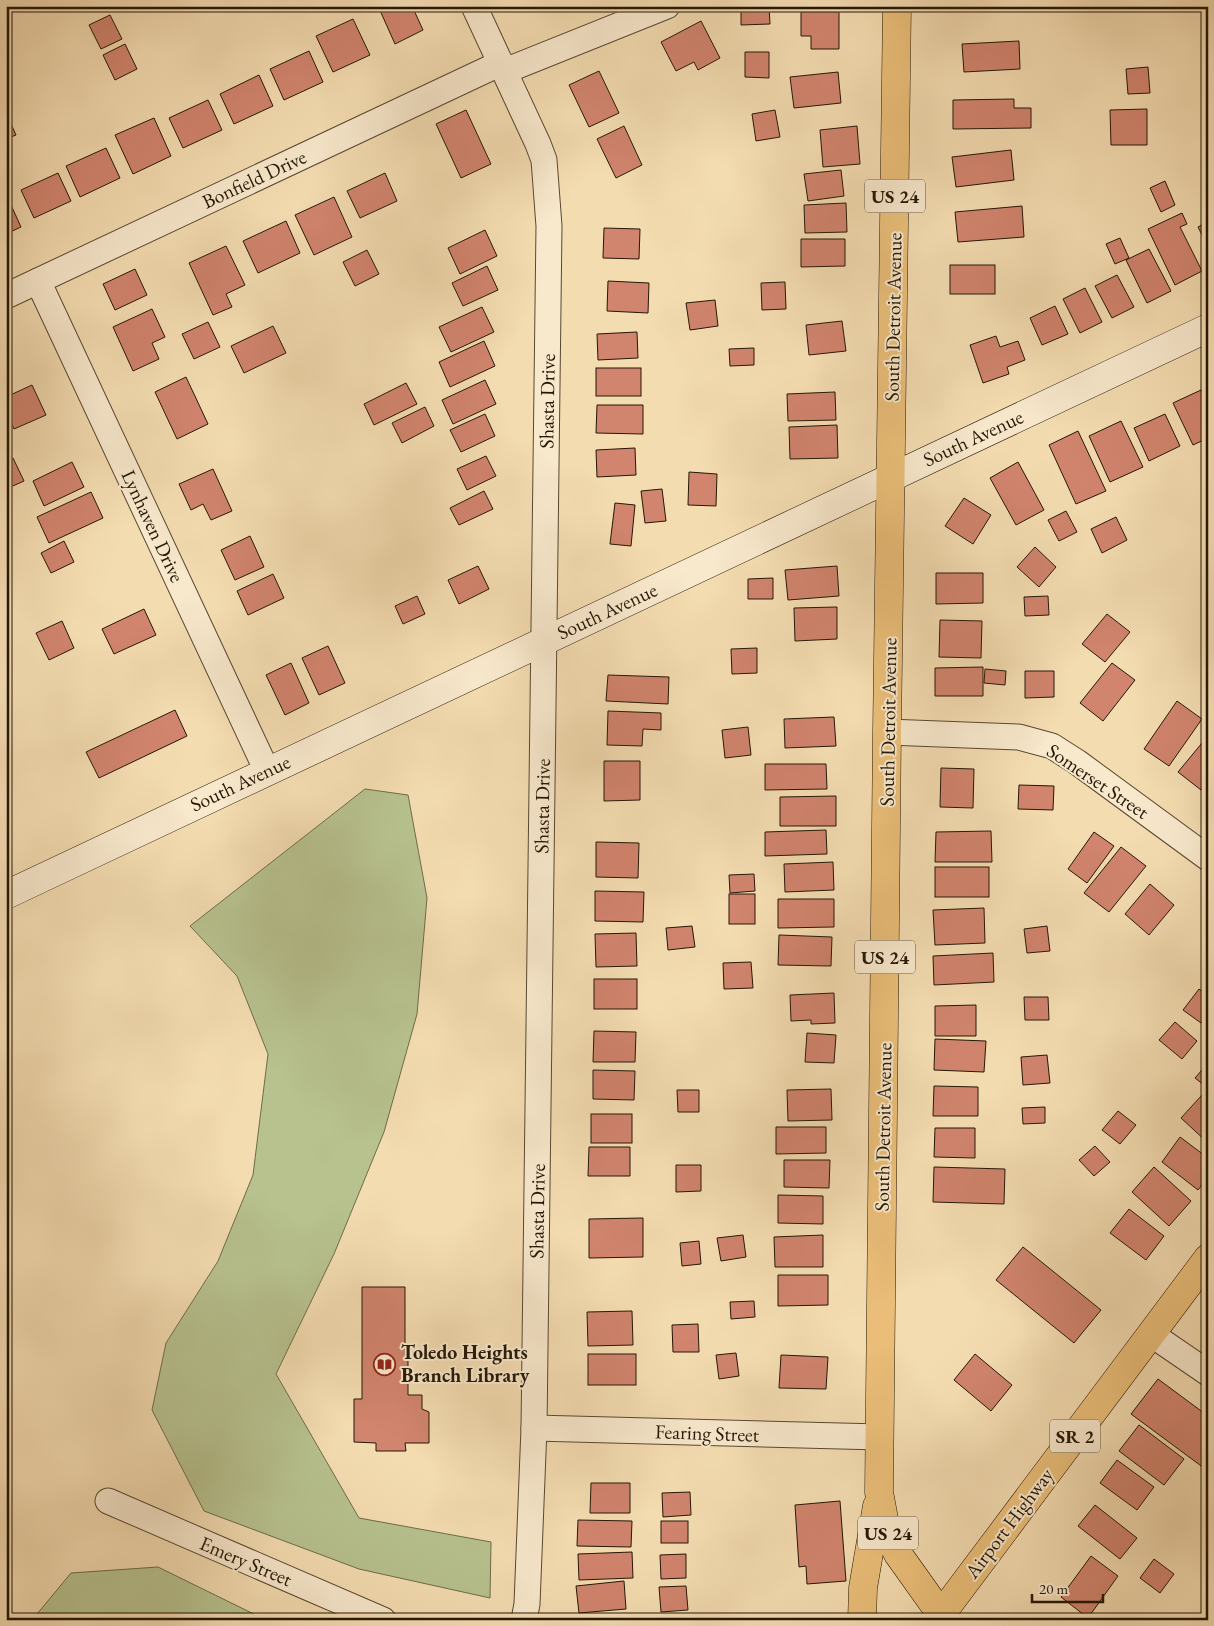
<svg xmlns="http://www.w3.org/2000/svg" width="1214" height="1626" font-family="'EB Garamond',serif">
<style>
.green{fill:#b7c28f;stroke:#6e6c4a}
.building{fill:#d1846e;stroke:#241706}
.lines{fill:none;stroke-linecap:round;stroke-linejoin:round}
.street-casing{stroke:#584831;stroke-width:27}
.secondary-casing{stroke:#241706;stroke-width:29}
.primary-casing{stroke:#241706;stroke-width:29}
.street{stroke:#f8e8cc;stroke-width:25}
.secondary{stroke:#f8e8cc;stroke-width:28}
.primary{stroke:#eabe78;stroke-width:28}
.labels{text-anchor:middle;dominant-baseline:central;stroke-width:4;stroke-linejoin:round;paint-order:stroke}
.shield{fill:#f8e8cc;stroke:#645641;stroke-width:1}
.shield-label{font-size:19px;font-weight:bold;fill:#241706}
.street-label{font-size:20px;fill:#241706;stroke:#f8e8cc}
.poi-label{font-size:20px;font-weight:bold;fill:#241706;stroke:#f8e8cc;text-anchor:start}
</style>
<rect width="100%" height="100%" fill="#f4dcb1"/>
<filter id="stains"><feTurbulence type="fractalNoise" baseFrequency=".004" numOctaves="4"/><feColorMatrix values="0 0 0 0 .2 0 0 0 0 .09 0 0 0 0 .02 0 0 0 .5 -.17"/></filter>
<radialGradient id="worn" r=".72"><stop offset=".6" stop-color="#630" stop-opacity="0"/><stop offset="1" stop-color="#630" stop-opacity=".3"/></radialGradient>
<g class="green">
<path d="M365 789 408 795 427 898 417 1014 384 1132 334 1254 276 1374 359 1518 491 1542 490 1598 359 1569 204 1511 152 1410 166 1343 218 1261 253 1175 268 1054 237 976 190 926Z"/>
<path d="M158 1567 266 1620H32L71 1573Z"/>
</g>
<g class="building">
<path d="M64 6H77L66 12Z"/>
<path d="M378 6H412L423 30 395 44Z"/>
<path d="M741 6H769L770 24 741 25Z"/>
<path d="M801 12H839V49H811V36H801Z"/>
<path d="M110 15 122 39 101 49 89 25Z"/>
<path d="M353 19 370 55 333 72 316 36Z"/>
<path d="M701 21 720 58 698 70 694 62 676 71 661 42Z"/>
<path d="M1019 41 1020 69 964 72 962 44Z"/>
<path d="M125 44 137 69 115 80 103 55Z"/>
<path d="M309 51 323 82 284 100 270 69Z"/>
<path d="M745 52H769V78L745 77Z"/>
<path d="M1148 67 1150 93 1128 94 1126 69Z"/>
<path d="M599 71 619 113 589 127 569 85Z"/>
<path d="M838 72 841 103 794 108 790 77Z"/>
<path d="M259 75 273 106 234 124 220 94Z"/>
<path d="M1014 99V108H1031V128L953 129V100Z"/>
<path d="M208 100 222 130 183 148 169 118Z"/>
<path d="M1147 109V145H1111L1110 110Z"/>
<path d="M466 110 491 164 461 178 436 124Z"/>
<path d="M775 110 780 137 756 141 752 114Z"/>
<path d="M6 113 16 135 6 139Z"/>
<path d="M154 118 171 156 133 174 115 135Z"/>
<path d="M624 126 642 165 616 178 597 139Z"/>
<path d="M857 126 860 164 823 167 820 130Z"/>
<path d="M106 148 120 178 80 197 66 166Z"/>
<path d="M1011 150 1014 180 956 187 952 157Z"/>
<path d="M841 170 844 196 808 201 804 174Z"/>
<path d="M58 173 71 201 34 218 21 190Z"/>
<path d="M385 173 397 201 360 218 347 191Z"/>
<path d="M1165 181 1175 205 1161 212 1150 188Z"/>
<path d="M6 194 21 227 6 234Z"/>
<path d="M334 197 352 237 314 255 295 215Z"/>
<path d="M846 203 847 232 805 233 804 205Z"/>
<path d="M1022 206 1024 237 958 242 955 212Z"/>
<path d="M1182 213 1187 224 1180 227 1202 271 1175 285 1148 229Z"/>
<path d="M286 221 300 253 258 273 243 241Z"/>
<path d="M1208 222V247L1198 227Z"/>
<path d="M604 228 640 229 639 259 603 258Z"/>
<path d="M485 230 497 256 460 274 448 248Z"/>
<path d="M1120 238 1129 258 1115 264 1106 244Z"/>
<path d="M801 239H845V266L801 267Z"/>
<path d="M226 246 245 285 226 294 232 307 213 315 189 263Z"/>
<path d="M1149 249 1171 291 1147 303 1126 260Z"/>
<path d="M367 250 379 274 355 286 343 262Z"/>
<rect x="950" y="265" width="45" height="29"/>
<path d="M487 266 498 290 463 306 452 283Z"/>
<path d="M135 269 147 295 115 310 103 284Z"/>
<path d="M1117 275 1134 307 1112 318 1095 286Z"/>
<path d="M608 281 649 283 648 313 607 311Z"/>
<path d="M785 282 786 309 762 310 761 283Z"/>
<path d="M1085 288 1102 322 1080 333 1063 299Z"/>
<path d="M715 300 718 326 690 330 686 303Z"/>
<path d="M1055 306 1068 334 1042 345 1030 318Z"/>
<path d="M482 307 494 332 451 352 439 327Z"/>
<path d="M152 309 165 337 152 343 159 359 133 371 113 327Z"/>
<path d="M842 321 846 351 809 355 806 325Z"/>
<path d="M208 322 220 347 194 359 182 334Z"/>
<path d="M273 326 286 353 244 373 231 346Z"/>
<path d="M637 332 638 358 598 360 597 334Z"/>
<path d="M996 336 1000 347 1018 341 1025 360 1007 367 1009 374 983 383 970 345Z"/>
<path d="M484 341 495 366 450 387 439 362Z"/>
<path d="M754 348V365L730 366 729 349Z"/>
<rect x="596" y="368" width="45" height="28"/>
<path d="M186 377 208 424 177 439 155 392Z"/>
<path d="M485 380 496 404 453 424 442 400Z"/>
<path d="M406 383 417 404 374 425 364 404Z"/>
<path d="M32 385 46 415 14 429 6 412V397Z"/>
<path d="M1201 390 1208 405V438L1193 445 1173 403Z"/>
<path d="M835 392 836 420 788 421 787 394Z"/>
<path d="M597 405H643V434L596 433Z"/>
<path d="M425 407 434 426 402 443 392 423Z"/>
<path d="M485 414 495 436 461 452 450 430Z"/>
<path d="M1165 414 1180 446 1149 461 1134 428Z"/>
<path d="M1121 421 1143 467 1110 482 1089 436Z"/>
<path d="M837 425 838 458 790 459 789 427Z"/>
<path d="M1078 431 1106 491 1076 504 1049 445Z"/>
<path d="M635 448 636 475 597 477 596 450Z"/>
<path d="M486 456 496 476 467 490 457 469Z"/>
<path d="M13 458 24 481 6 489V462Z"/>
<path d="M72 462 84 487 44 506 33 481Z"/>
<path d="M1018 462 1044 510 1016 525 990 478Z"/>
<path d="M213 469 232 511 211 520 203 504 191 510 179 484Z"/>
<path d="M689 472 717 474 716 506 688 505Z"/>
<path d="M662 489 666 521 645 523 641 491Z"/>
<path d="M484 491 493 509 459 525 450 508Z"/>
<path d="M91 492 103 518 49 543 37 517Z"/>
<path d="M964 498 991 515 973 544 945 526Z"/>
<path d="M615 503 635 505 631 546 610 544Z"/>
<path d="M1066 511 1077 532 1059 541 1048 520Z"/>
<path d="M1116 517 1127 540 1102 553 1091 529Z"/>
<path d="M250 536 264 567 235 580 221 550Z"/>
<path d="M64 541 74 562 51 573 41 553Z"/>
<path d="M1035 547 1056 567 1039 587 1017 567Z"/>
<path d="M478 566 489 589 459 604 448 580Z"/>
<path d="M837 566 839 596 788 600 785 570Z"/>
<path d="M936 573H983V603L936 604Z"/>
<path d="M273 574 284 598 248 615 237 591Z"/>
<path d="M773 578V599H748V579Z"/>
<path d="M417 596 425 614 403 624 395 606Z"/>
<path d="M1048 596 1049 615 1025 616 1024 597Z"/>
<path d="M837 607V639L795 641 794 608Z"/>
<path d="M144 609 156 635 114 654 102 629Z"/>
<path d="M1107 614 1130 632 1105 662 1082 644Z"/>
<path d="M940 620 982 621 981 658 939 657Z"/>
<path d="M62 621 74 648 49 660 36 633Z"/>
<path d="M328 646 345 683 319 695 302 658Z"/>
<path d="M757 648V673L732 674 731 649Z"/>
<path d="M291 663 309 703 285 715 266 675Z"/>
<path d="M1112 663 1135 680 1103 721 1080 703Z"/>
<path d="M983 667V696H935V668Z"/>
<path d="M985 669 1006 671 1005 685 984 683Z"/>
<path d="M1025 671H1054V697L1025 698Z"/>
<path d="M608 675 669 677 668 704 606 701Z"/>
<path d="M1177 701 1202 719 1169 766 1144 749Z"/>
<path d="M175 710 187 736 99 778 86 752Z"/>
<path d="M608 711 661 713V730L643 729 642 746 607 745Z"/>
<path d="M834 717 836 746 785 748 784 719Z"/>
<path d="M748 727 751 755 725 758 722 730Z"/>
<path d="M1207 737 1208 782 1201 790 1178 772Z"/>
<path d="M604 761H640V800L604 801Z"/>
<path d="M765 764H826L827 789 765 790Z"/>
<path d="M941 768 974 769 973 808 940 807Z"/>
<path d="M1019 785 1054 786 1053 810 1018 809Z"/>
<path d="M836 796V826H780V797Z"/>
<path d="M826 830 827 854 765 856V832Z"/>
<path d="M991 831 992 862H935L936 832Z"/>
<path d="M1094 832 1114 846 1087 883 1068 869Z"/>
<path d="M596 842 639 843 638 878 596 877Z"/>
<path d="M1121 847 1146 866 1109 912 1084 893Z"/>
<path d="M833 862 834 890 785 892 784 864Z"/>
<rect x="935" y="867" width="54" height="30"/>
<path d="M754 874 755 891 730 893 729 875Z"/>
<path d="M1150 884 1174 905 1149 935 1125 914Z"/>
<path d="M595 891 644 892 643 922 595 921Z"/>
<rect x="729" y="894" width="26" height="30"/>
<path d="M778 899H834V927L778 928Z"/>
<path d="M984 908 985 943 935 945 933 910Z"/>
<path d="M692 926 695 947 668 950 666 928Z"/>
<path d="M1047 926 1050 951 1027 953 1024 929Z"/>
<path d="M636 933 637 966 596 967 595 934Z"/>
<path d="M779 935 832 937 831 966 778 965Z"/>
<path d="M993 953 994 982 934 985 933 956Z"/>
<path d="M751 962 753 988 724 989 723 963Z"/>
<rect x="594" y="979" width="43" height="30"/>
<path d="M1199 989 1208 995V1015L1201 1023 1183 1010Z"/>
<path d="M834 993 835 1023 811 1024V1020L791 1021 790 995Z"/>
<path d="M1024 997H1048L1049 1020H1025Z"/>
<path d="M976 1005V1036H935V1006Z"/>
<path d="M1175 1022 1197 1041 1182 1059 1159 1040Z"/>
<path d="M594 1031 636 1032 635 1062H593Z"/>
<path d="M807 1033 836 1035 834 1063 805 1062Z"/>
<path d="M935 1039 986 1041 984 1072 934 1070Z"/>
<path d="M1047 1055 1050 1083 1023 1085 1021 1057Z"/>
<path d="M1208 1063V1088L1195 1078Z"/>
<path d="M593 1070 635 1071 634 1100 593 1099Z"/>
<path d="M934 1086 978 1087V1116H933Z"/>
<path d="M831 1089 832 1120 788 1121 787 1090Z"/>
<path d="M677 1090H699V1112H678Z"/>
<path d="M1202 1095 1208 1100V1143L1181 1118Z"/>
<path d="M1045 1107V1123L1023 1124 1022 1108Z"/>
<path d="M1118 1111 1136 1125 1120 1144 1102 1130Z"/>
<rect x="591" y="1114" width="41" height="29"/>
<path d="M776 1127H826V1153L776 1154Z"/>
<path d="M935 1128H975V1158L934 1157Z"/>
<path d="M1180 1137 1208 1158V1177L1198 1190 1162 1162Z"/>
<path d="M1095 1146 1110 1162 1094 1176 1079 1160Z"/>
<path d="M589 1147H630V1176H588Z"/>
<path d="M784 1160H830L829 1188 784 1187Z"/>
<path d="M676 1165H701V1191L676 1192Z"/>
<path d="M934 1167 1005 1169 1004 1204 933 1202Z"/>
<path d="M1154 1167 1191 1201 1169 1226 1132 1192Z"/>
<path d="M778 1195 823 1196V1224L778 1223Z"/>
<path d="M1129 1209 1164 1236 1146 1260 1110 1233Z"/>
<path d="M643 1218V1257L589 1258V1219Z"/>
<path d="M743 1235 746 1257 721 1261 717 1238Z"/>
<path d="M823 1235V1267H775L774 1237Z"/>
<path d="M699 1241 701 1264 682 1266 680 1243Z"/>
<path d="M1023 1247 1101 1310 1074 1343 996 1280Z"/>
<path d="M778 1275H828V1305L778 1306Z"/>
<path d="M362 1287H405V1355H408V1395H422V1409L429 1412V1443H405L406 1451H376V1443L354 1442V1399H362Z"/>
<path d="M754 1301 755 1317 731 1319 730 1302Z"/>
<path d="M632 1311 633 1345 588 1346 587 1312Z"/>
<path d="M698 1324 699 1352H673L672 1325Z"/>
<path d="M736 1353 739 1376 719 1379 716 1355Z"/>
<rect x="588" y="1354" width="48" height="31"/>
<path d="M975 1354 1012 1385 991 1411 954 1380Z"/>
<path d="M781 1355 828 1357 826 1389 779 1388Z"/>
<path d="M1158 1379 1208 1416V1471L1131 1414Z"/>
<path d="M1139 1425 1184 1459 1164 1485 1119 1451Z"/>
<path d="M1117 1460 1154 1487 1137 1510 1100 1483Z"/>
<path d="M591 1483H630V1513H590Z"/>
<path d="M690 1492 691 1515 663 1517 662 1493Z"/>
<path d="M840 1501 846 1581 807 1584 806 1566 799 1567 795 1505Z"/>
<path d="M1095 1505 1137 1538 1120 1559 1078 1526Z"/>
<path d="M578 1520 632 1521 631 1547 577 1546Z"/>
<rect x="661" y="1521" width="27" height="22"/>
<path d="M632 1552 633 1578 579 1580 578 1554Z"/>
<path d="M686 1554V1578L661 1579 660 1555Z"/>
<path d="M1091 1556 1118 1576 1088 1618 1061 1597Z"/>
<path d="M1154 1559 1174 1574 1160 1593 1140 1578Z"/>
<path d="M624 1581 626 1609 579 1613 576 1586Z"/>
<path d="M686 1586 688 1610 661 1612 659 1587Z"/>
<path d="M842 1616V1620H728Z"/>
</g>
<g class="lines">
<defs>
<g id="street">
<path d="M474 6 538 144 544 160 549 226 534 1428 527 1604 524 1620"/>
<path d="M505 71 667 6"/>
<path d="M38 281 267 771"/>
<path d="M6 296 501 63"/>
<path d="M887 732 1019 737 1052 746 1077 762 1208 858"/>
<path d="M1151 1334 1208 1373"/>
<path d="M534 1428 880 1437"/>
<path d="M108 1501 383 1620"/>
</g>
<path id="secondary" d="M6 895 1208 328"/>
<g id="primary">
<path d="M897 6 887 732 879 1492 886 1530 898 1554 945 1620"/>
<path d="M862 1620 863 1588 877 1506"/>
<path d="M937 1620 1208 1258"/>
</g>
</defs>
<use href="#street" class="street-casing"/>
<use href="#secondary" class="secondary-casing"/>
<use href="#primary" class="primary-casing"/>
<use href="#street" class="street"/>
<use href="#secondary" class="secondary"/>
<use href="#primary" class="primary"/>
</g>
<defs>
<symbol id="library-ring" viewBox="-11 -11 22 22"><circle r="9.5" fill="#f8e8cc" stroke="#8f2418" stroke-width="1.5"/><path d="M-6-4Q-3-5.5-.7-3.5V5Q-3 3-6 4ZM6-4Q3-5.5 .7-3.5V5Q3 3 6 4Z" fill="#8f2418"/></symbol>
</defs>
<g fill-rule="evenodd">
<use href="#library-ring" x="372" y="1352" width="25" height="25"/>
</g>
<g class="labels">
<g class="shield">
<rect x="865" y="179.5" width="60" height="33" rx="4"/>
<rect x="855" y="940.5" width="60" height="33" rx="4"/>
<rect x="1050" y="1419.5" width="50" height="33" rx="4"/>
<rect x="858" y="1516.5" width="60" height="33" rx="4"/>
</g>
<g class="shield-label">
<text x="895" y="196">US 24</text>
<text x="885" y="957">US 24</text>
<text x="1075" y="1436">SR 2</text>
<text x="888" y="1533">US 24</text>
</g>
<g class="street-label">
<text transform="translate(254 179) rotate(-25)">Bonfield Drive</text>
<text transform="translate(893 317) rotate(-89)">South Detroit Avenue</text>
<text transform="translate(547 401) rotate(-89)">Shasta Drive</text>
<text transform="translate(973 438) rotate(-25)">South Avenue</text>
<text transform="translate(153 526) rotate(65)">Lynhaven Drive</text>
<text transform="translate(607 611) rotate(-25)">South Avenue</text>
<text transform="translate(888 722) rotate(-89)">South Detroit Avenue</text>
<text transform="translate(1098 781) rotate(34)">Somerset Street</text>
<text transform="translate(240 783) rotate(-25)">South Avenue</text>
<text transform="translate(542 806) rotate(-89)">Shasta Drive</text>
<text transform="translate(883 1127) rotate(-89)">South Detroit Avenue</text>
<text transform="translate(537 1211) rotate(-89)">Shasta Drive</text>
<text transform="translate(707 1433) rotate(2)">Fearing Street</text>
<text transform="translate(1009 1523) rotate(-53)">Airport Highway</text>
<text transform="translate(246 1561) rotate(23)">Emery Street</text>
</g>
<g class="poi-label">
<text x="401" y="1352">Toledo Heights<tspan x="401" dy="23">Branch Library</tspan></text>
</g>
</g>
<rect width="1214" height="1626" fill="none" stroke="#f4dcb1" stroke-width="25"/>
<rect x="8" y="8" width="1199" height="1611" fill="none" stroke="#241706" stroke-width="2.5"/>
<rect x="12" y="12" width="1189" height="1601" fill="none" stroke="#241706"/>
<path d="M1032 1594v8h71v-8" fill="none" stroke="#241706" stroke-width="2.5"/>
<text x="1039" y="1594" font-size="15" fill="#241706" stroke="#f8e8cc" stroke-width="4" paint-order="stroke">20 m</text>
<rect width="100%" height="100%" filter="url(#stains)"/>
<rect width="100%" height="100%" fill="url(#worn)"/>
</svg>
